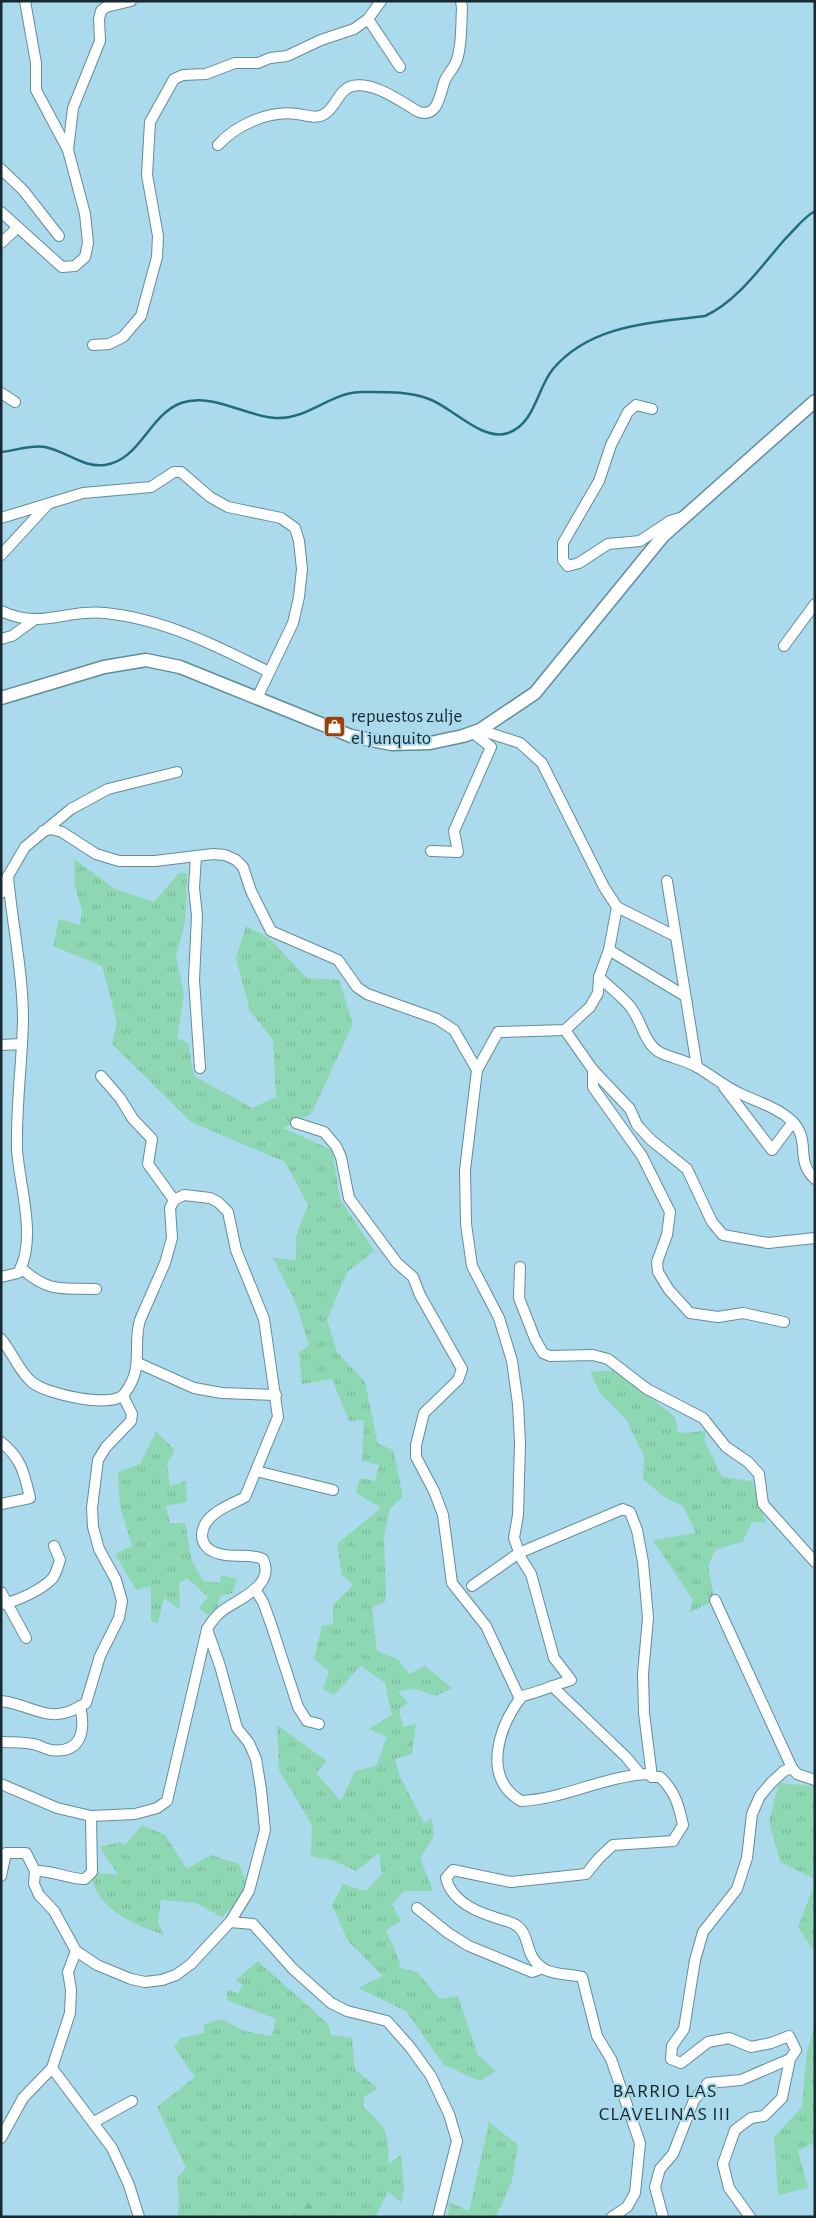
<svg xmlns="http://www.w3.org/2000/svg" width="816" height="2218" font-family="'Alegreya Sans',sans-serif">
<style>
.grass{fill:url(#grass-tufts)}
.forest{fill:url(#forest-firs)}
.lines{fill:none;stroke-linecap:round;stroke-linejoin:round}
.stream{stroke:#226b81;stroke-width:2.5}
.minor-casing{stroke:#608d9d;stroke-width:12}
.major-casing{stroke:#608d9d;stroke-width:15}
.minor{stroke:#fff;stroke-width:10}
.major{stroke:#fff;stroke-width:12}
.labels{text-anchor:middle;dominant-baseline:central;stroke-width:4;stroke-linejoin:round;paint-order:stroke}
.poi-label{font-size:19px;fill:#172a31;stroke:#aadaec;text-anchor:start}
.neighbourhood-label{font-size:20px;letter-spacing:1px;fill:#172a31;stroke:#aadaec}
</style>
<defs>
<pattern id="grass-tufts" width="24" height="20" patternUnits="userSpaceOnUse" patternTransform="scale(1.25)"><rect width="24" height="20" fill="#8ed7b3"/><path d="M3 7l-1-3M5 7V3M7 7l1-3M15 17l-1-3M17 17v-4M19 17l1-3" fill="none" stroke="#7ab99a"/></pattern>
<pattern id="forest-firs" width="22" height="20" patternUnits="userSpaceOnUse" patternTransform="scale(1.25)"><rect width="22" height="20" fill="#8ed7b3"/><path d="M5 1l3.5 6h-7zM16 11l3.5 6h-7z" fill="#7ab99a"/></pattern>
</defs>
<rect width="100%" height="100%" fill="#aadaec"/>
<g class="grass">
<path d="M74 859 115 889 154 902 179 873H187L185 922 176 957 184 994 177 1038 188 1043 194 1076 252 1108 276 1097 273 1040 250 1011 236 958 246 926 269 938 307 978 339 980 353 1024 311 1114 283 1128 332 1150 340 1199 374 1251 347 1272 327 1320 337 1352 365 1382 378 1444 393 1450 403 1497 390 1508 384 1536 386 1601 372 1607 377 1651 399 1660 409 1674 425 1666 452 1688 436 1696 415 1689 398 1691 408 1703 399 1709 403 1727 416 1724 412 1754 395 1759 400 1777 424 1823 432 1818 434 1836 420 1858 433 1891H404L392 1905 401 1921 386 1930C390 1943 400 1956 400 1968L417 1972 440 1999 458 1996 478 2055 496 2071 480 2081 444 2065 406 2011 358 1988 383 1976 348 1941 332 1905 343 1884 366 1891 382 1874 379 1853 356 1871 332 1860 311 1856 312 1825 279 1770 277 1725 327 1761 316 1773 341 1801 355 1771 376 1766 387 1737 369 1729 392 1715 385 1683 361 1666 334 1695 323 1689 329 1671 314 1659 322 1626 333 1624V1605L353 1585 342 1575 337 1544 381 1508 356 1493 360 1478 375 1481 379 1465 362 1461 364 1420 349 1421 332 1379 302 1384 299 1353 309 1345 295 1301 273 1258 296 1260V1236L308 1205 285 1162 191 1122 112 1044 117 1022 102 966 53 946 59 919 80 925 82 911 75 885Z"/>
<path d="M616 1370 675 1417 678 1433 706 1431 704 1440 722 1477 752 1481 766 1523 752 1522 743 1541 715 1550 708 1566 715 1600 689 1613 693 1600 653 1540 696 1533 683 1506 664 1497 643 1479 644 1456 626 1419 600 1393 590 1372Z"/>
<path d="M156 1432 175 1450 167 1464 170 1486 186 1481 187 1502 166 1506 170 1523H185L192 1561 203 1581 220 1583 221 1575 237 1579 232 1593 220 1596 217 1608 208 1615 199 1608 208 1597 187 1578 179 1583 180 1609 164 1598 158 1623 151 1621V1586L136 1590 115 1554 132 1546 120 1506 118 1472 140 1464Z"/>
<path d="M779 1783 815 1786V1879L780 1862 769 1821Z"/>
<path d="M142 1825 165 1835 187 1869 211 1855 239 1864 249 1891 222 1917 196 1903 161 1900 158 1922 164 1935C139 1926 107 1914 95 1888 93 1884 93 1877 92 1872L118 1875 100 1847 120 1842 125 1845Z"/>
<path d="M815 1882V1953L798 1927Z"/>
<path d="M258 1961 328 2024 331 2035 352 2038 355 2070 378 2088 365 2096 363 2107C388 2128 388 2131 389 2164L401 2155 404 2189 401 2203 388 2191 376 2217 178 2216 179 2197 177 2178 186 2168 157 2107 195 2077 174 2047 181 2038 204 2033V2024L222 2019 244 2031 272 2036 276 2019 227 2000V1990L237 1993 243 1986 236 1980Z"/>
<path d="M815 2024V2156L813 2143 798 2151 808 2188 778 2195 774 2137 802 2107 807 2051Z"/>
<path d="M489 2122 518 2145 512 2181 496 2217H448L449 2202 469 2211Z"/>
</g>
<path class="forest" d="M308 2202 312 2207 309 2217H286L288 2208Z"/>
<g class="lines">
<path class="stream" d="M1 452C16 451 30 444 45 447 66 451 83 468 105 465 140 460 149 415 181 403 211 392 245 416 275 418 308 420 330 392 362 392 385 392 408 391 429 399 452 407 482 442 508 433 535 424 537 388 553 369 591 324 652 323 705 316 738 301 762 265 786 238 795 229 804 217 815 211"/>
<defs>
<g id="minor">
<path d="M368 19 400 67"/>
<path d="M218 145C236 125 269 110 297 114 307 115 317 120 326 113 336 106 339 90 352 86 374 81 401 102 419 112 439 118 440 92 445 80 450 71 456 66 458 56 462 41 461 24 462 8L461 1"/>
<path d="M68 150 73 108 100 41 99 19 101 11 106 7 131 1"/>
<path d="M1 169 23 190 59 236"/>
<path d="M1 212 62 267 75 266 85 257 88 243 85 214 68 150 36 90V63L25 1"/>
<path d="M1 243 18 227"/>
<path d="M93 345 109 344 123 337 141 316 157 257 158 236 147 175 150 122 174 79 183 75 206 74 235 63H258L270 58 287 56 321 40 354 29 368 19 381 1"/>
<path d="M1 393 15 402"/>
<path d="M652 409 636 405 628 412 611 445 599 481 563 543V560L568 566 579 563 608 544 640 541 670 521 683 517"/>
<path d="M1 518 83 493 151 487 174 472H181L210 497 228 507 281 518 295 528 299 541 302 569 299 597 293 623 257 698"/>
<path d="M1 555 47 505"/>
<path d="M1 611C42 630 65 609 105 613 164 619 217 646 269 672"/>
<path d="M1 639 12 636 34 620"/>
<path d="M784 646 815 604"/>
<path d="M480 730 520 743 542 763 604 887 617 907 609 950 599 977 598 993 590 1007 565 1030 498 1032 477 1070 465 1170 466 1224 472 1266 499 1318 512 1361 518 1404 520 1443 518 1515 514 1538 522 1560 531 1574 554 1658 571 1680C554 1685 540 1692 522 1696 499 1726 481 1777 521 1801 564 1799 604 1776 648 1774L652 1777H660C675 1791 679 1806 683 1825L673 1841 613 1845 599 1858 586 1874 511 1882 453 1870 446 1878C451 1900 474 1911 494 1917 501 1920 510 1921 516 1925 532 1936 523 1956 544 1969 553 1975 571 1974 582 1977L597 2036 611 2059 640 2143 635 2193 627 2207 612 2217"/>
<path d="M43 831 51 829 62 832 96 854 119 861H155L213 854 225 855 236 860 243 867 251 891 271 931 338 960 357 987 367 994 437 1019 454 1030 477 1070"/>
<path d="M431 851 458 852 454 831 491 747 472 732"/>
<path d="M196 856 194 888 197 916 194 980 200 1068"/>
<path d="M667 881 697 1067"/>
<path d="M1 893 8 876 25 847 71 809 108 789 177 772"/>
<path d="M617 907 675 936"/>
<path d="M609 950 685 996"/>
<path d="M599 977C608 986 619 994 627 1003 642 1017 642 1043 661 1053 672 1058 685 1060 697 1067 711 1075 724 1086 739 1093 757 1102 777 1107 792 1121 812 1141 794 1160 815 1179"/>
<path d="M565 1030 593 1070 630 1109 637 1125 651 1140 687 1169 712 1222 723 1235 768 1243 815 1238"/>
<path d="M1 1045 22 1044"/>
<path d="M593 1070V1087L642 1156 670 1212 667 1235 657 1262 658 1272 669 1290 690 1313 718 1317 743 1313 784 1322"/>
<path d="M101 1076 120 1098 133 1119 152 1139 148 1164 174 1200"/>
<path d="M724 1087 772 1150 793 1122"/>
<path d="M296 1123 324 1132 336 1146 341 1157 349 1198 397 1263 413 1277 420 1295 462 1369 458 1380 424 1413 416 1445V1457L434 1491 443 1515 452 1583 486 1626 520 1699"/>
<path d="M520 1267 519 1298 535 1339 543 1353 550 1356 593 1355 608 1359 647 1389 703 1418 726 1447 748 1462 759 1474 763 1504 815 1562"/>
<path d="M21 1268C49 1293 61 1288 96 1289"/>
<path d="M1 1277 18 1273C38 1240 19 1185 17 1149 16 1106 22 1063 23 1020 23 971 12 924 8 876"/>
<path d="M1 1339C13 1353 19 1372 33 1383 47 1394 112 1409 124 1394 145 1368 132 1347 140 1320L165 1263 172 1238 170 1208 174 1200 184 1195 210 1198 218 1202 228 1212 236 1250 264 1319 278 1417 245 1497C236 1502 225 1506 217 1512 198 1524 195 1548 220 1554 234 1558 249 1553 263 1559 276 1586 238 1599 222 1611 216 1616 211 1622 207 1629L167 1801 157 1808 135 1814 91 1816 57 1808 1 1784"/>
<path d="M138 1363 194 1388 222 1393 276 1395"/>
<path d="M1 1442C22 1459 24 1473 30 1498L1 1504"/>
<path d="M256 1471 333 1490"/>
<path d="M472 1586 519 1553 623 1509 630 1512 637 1530 643 1562 648 1618 643 1674 644 1713 652 1777"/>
<path d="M255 1589 263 1602 271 1624 298 1707 307 1721 319 1724"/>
<path d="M1 1592 26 1638"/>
<path d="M715 1600 792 1768 797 1774 815 1780"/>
<path d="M1 1604C16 1602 41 1590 52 1579 56 1574 58 1567 60 1560L54 1546"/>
<path d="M552 1686 626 1757 640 1774"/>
<path d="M1 1701C38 1706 49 1727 86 1703L100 1656 119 1618 122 1601 116 1580 99 1549 93 1527 92 1508 98 1460 106 1447 131 1421 132 1414 123 1396"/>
<path d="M1 1742C12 1742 22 1742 33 1744 39 1745 45 1749 51 1750 81 1754 86 1731 80 1706"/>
<path d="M35 1871C53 1870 67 1879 85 1879L92 1872 91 1816"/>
<path d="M1 1876 6 1853H26L35 1871 34 1884 39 1895 54 1911 76 1951 97 1965 131 1979 145 1982 162 1980 176 1975 191 1964 230 1922 249 1891 265 1830 261 1789 256 1759 249 1743 237 1728 220 1666 207 1629"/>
<path d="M417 1908 448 1933 469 1946 532 1972 543 1968"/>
<path d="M230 1922 253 1924 293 1969 331 2003 347 2011 387 2021 410 2047 431 2076 449 2114 457 2141 438 2217"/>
<path d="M52 2068 112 2148 129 2185 139 2217"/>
<path d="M94 2122 132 2101"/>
<path d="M1 2138 23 2098 52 2068 70 2013 71 1990 68 1972 76 1951"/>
<path d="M663 2217 655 2187 660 2169 673 2154 694 2100 708 2083 741 2080 790 2059"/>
<path d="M750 2217 729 2188 723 2164 735 2130 751 2118 764 2116 782 2098 790 2059 796 2050 789 2036 771 2043 751 2047 729 2038 708 2042 681 2063 671 2059 672 2046 684 2029 695 1960 703 1932 737 1889 747 1858 752 1814 760 1796 771 1783 784 1771 792 1768"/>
</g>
<path id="major" d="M1 698 104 667 146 660 180 667 351 736 392 744 430 743 463 736 480 730 535 693 663 536 815 401"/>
</defs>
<use href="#minor" class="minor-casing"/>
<use href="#major" class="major-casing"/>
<use href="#minor" class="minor"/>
<use href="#major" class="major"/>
</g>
<defs>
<symbol id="shop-square" viewBox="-11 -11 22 22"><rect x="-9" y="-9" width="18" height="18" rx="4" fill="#a13e06" stroke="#aadaec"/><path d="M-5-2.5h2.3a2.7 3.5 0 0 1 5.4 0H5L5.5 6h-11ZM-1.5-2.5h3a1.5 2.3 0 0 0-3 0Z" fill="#fff"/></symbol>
</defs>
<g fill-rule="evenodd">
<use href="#shop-square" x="322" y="714" width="25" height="25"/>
</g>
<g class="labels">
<g class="poi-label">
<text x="351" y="716">repuestos zulje<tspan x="351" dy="22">el junquito</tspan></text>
</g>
<g class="neighbourhood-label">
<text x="665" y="2091">BARRIO LAS<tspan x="665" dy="23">CLAVELINAS III</tspan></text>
</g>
</g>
<rect width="816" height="2218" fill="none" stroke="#172a31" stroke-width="5"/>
</svg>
